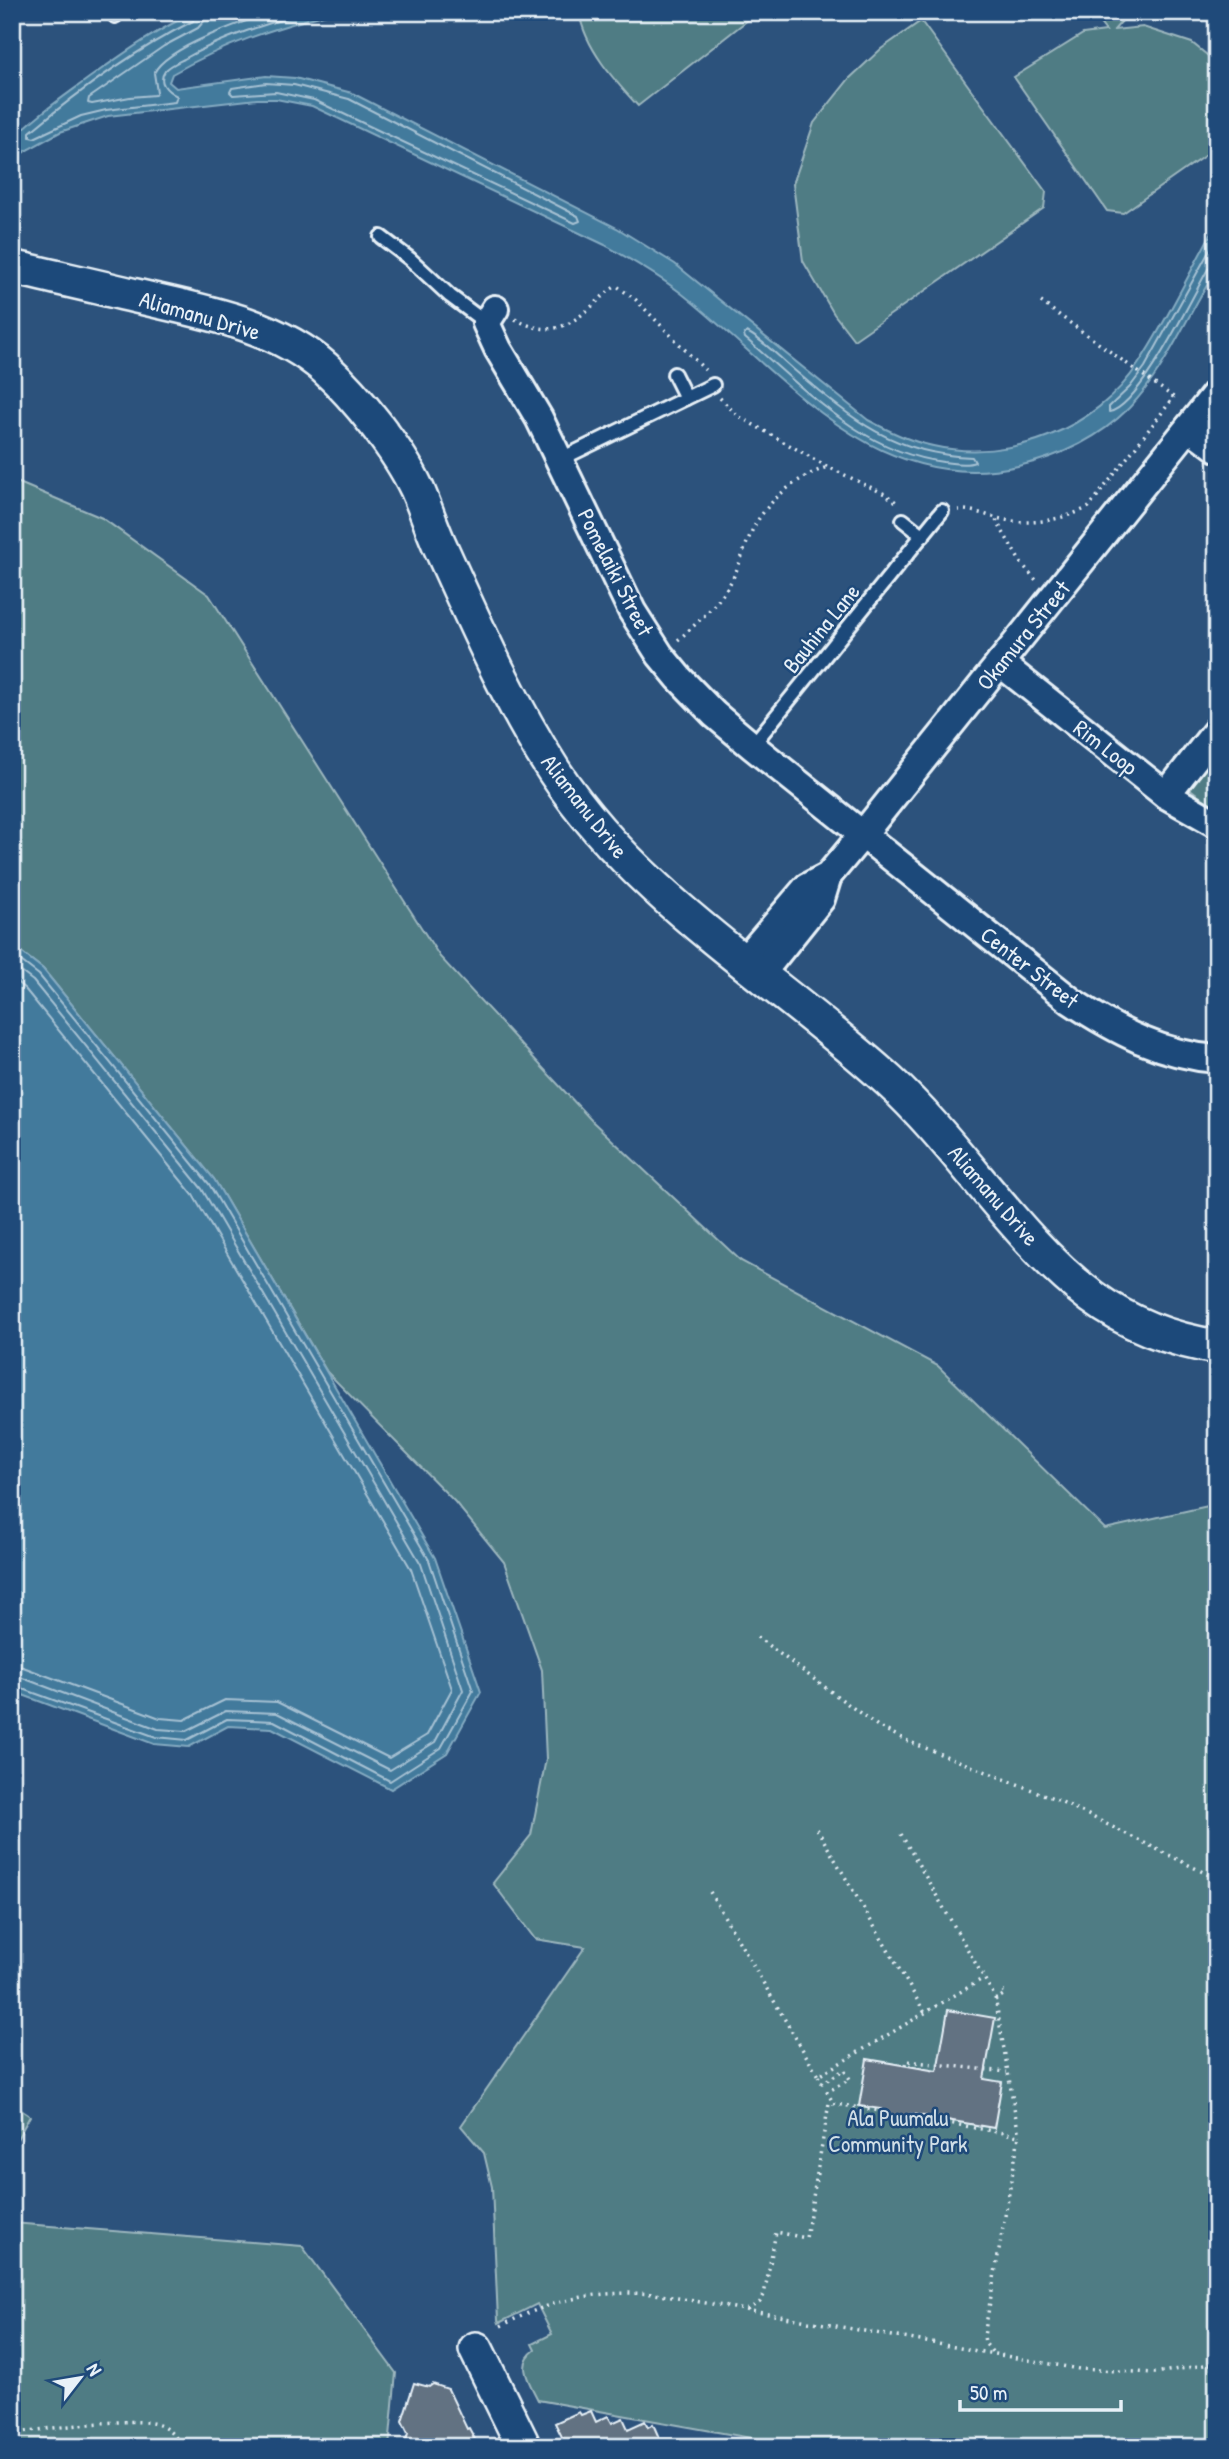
<svg xmlns="http://www.w3.org/2000/svg" width="1229" height="2459" font-family="'Patrick Hand',sans-serif">
<style>
.green{fill:#4f7c84;stroke:#9cb6be;stroke-width:2}
.water{fill:#427a9c;stroke:#84aac1;stroke-width:2}
.lines{fill:none;stroke-linecap:round;stroke-linejoin:round}
.shore{stroke:#a6c1d3;stroke-width:2}
.building{fill:#627282;stroke:#e8f1f8;stroke-width:2}
.service-casing{stroke:#e8f1f8;stroke-width:18}
.minor-casing{stroke:#e8f1f8;stroke-width:32}
.tertiary-casing{stroke:#e8f1f8;stroke-width:38}
.path{stroke:#e8f1f8;stroke-width:3.5;stroke-dasharray:2 5;stroke-linecap:butt}
.service{stroke:#1f4a7a;stroke-width:12}
.minor{stroke:#1f4a7a;stroke-width:26}
.tertiary{stroke:#1f4a7a;stroke-width:33}
.labels{text-anchor:middle;dominant-baseline:central;stroke-width:5;stroke-linejoin:round;paint-order:stroke}
.street-label{font-size:23px;fill:#e8f1f8;stroke:#1f4a7a}
.park-label{font-size:23px;fill:#d1dfe7;stroke:#1f4a7a}
</style>
<rect width="100%" height="100%" fill="#2c527c"/>
<filter id="ink" filterUnits="userSpaceOnUse"><feTurbulence type="fractalNoise" baseFrequency=".0143" numOctaves="2"/><feDisplacementMap in="SourceGraphic" scale="14" xChannelSelector="R" yChannelSelector="G"/><feConvolveMatrix kernelMatrix="1 2 1 2 8 2 1 2 1" color-interpolation-filters="sRGB"/></filter>
<g filter="url(#ink)">
<g class="green">
<path d="M579 12H758L638 106C614 80 585 48 579 12Z"/>
<path d="M1091 12H1130L1114 30 1143 27 1192 43 1217 63V147L1123 213 1107 211 1014 77 1083 34 1106 31Z"/>
<path d="M921 21 1046 192 1044 208 854 340 834 314 803 261 793 184 814 123 849 79 881 49Z"/>
<path d="M12 480 102 518 209 595 440 957 593 1122 741 1261 938 1366 1105 1529 1217 1504V2447H802L538 2400C530 2383 515 2364 535 2350L532 2344 552 2334 537 2304 499 2323 498 2320 492 2187 484 2153 461 2126 585 1947 535 1939 493 1883 531 1835 546 1759 542 1670 504 1562 455 1502 327 1372 214 1179 43 969 12 945Z"/>
<path d="M1217 730V810L1198 799 1197 794 1177 779Z"/>
<path d="M12 2104 30 2116 12 2148Z"/>
<path d="M12 2223 302 2246 396 2373 389 2447H12Z"/>
</g>
<g class="water">
<path d="M196 12H334C275 28 226 43 172 74L169 82 176 88 266 76 295 78 352 93 617 228 675 264 868 420C889 431 909 441 933 446 1009 463 1096 430 1139 363 1168 319 1191 269 1217 223 1217 236 1219 251 1217 265 1215 275 1205 288 1200 297 1178 336 1160 376 1129 408 1099 438 1059 457 1018 466 872 498 783 373 681 293 657 274 631 260 605 245L312 106 276 99H257L108 116 60 132 27 150 12 161V140C35 116 62 98 89 78 123 54 157 29 196 12Z"/>
<path d="M12 945 43 969 214 1179 435 1558 481 1692 447 1753 391 1789 272 1728 228 1726 189 1747 154 1744 12 1691Z"/>
</g>
<g class="lines">
<g class="shore">
<path d="M196 12 193 21C135 50 80 90 30 132V137L34 138 81 116 106 110 175 102 177 96C167 91 157 82 165 71 170 65 178 62 184 59 223 37 265 24 308 12"/>
<path d="M205 12 204 21 198 28 164 46 89 98 88 103 92 104 130 97 155 95 157 92 154 73C166 47 247 20 275 12"/>
<path d="M266 83 294 85 349 99 578 216 580 221 575 223 314 100 276 92 233 95 230 92 232 88Z"/>
<path d="M1217 237 1145 367 1130 387 1109 407V412C1139 408 1192 297 1208 269L1217 265"/>
<path d="M747 332C764 341 779 357 793 369 852 419 892 454 972 457L975 462C965 466 953 463 943 462 862 452 805 389 745 338L744 335Z"/>
<path d="M12 954 39 975 209 1184 429 1560 473 1691 441 1748 390 1781 274 1721 227 1719 187 1740 156 1737 12 1685"/>
<path d="M12 965 33 981 202 1189 421 1564 463 1690 435 1742 390 1770 277 1713 226 1711 186 1731 158 1729 20 1677 12 1676"/>
<path d="M12 978 25 989 193 1195 411 1569 452 1689 427 1735 389 1758 277 1702 225 1700 184 1720 160 1718 23 1667 12 1665"/>
</g>
</g>
<g class="building">
<path d="M948 2010 995 2018 984 2079 1002 2082 994 2128 911 2114 910 2121 880 2116 881 2109 859 2106 867 2059 937 2071Z"/>
<path d="M414 2383 429 2387 433 2384 448 2389 467 2429 469 2428 479 2447H404L408 2433 402 2421Z"/>
<path d="M591 2411 596 2422 608 2416 612 2423 623 2418 628 2429 645 2421 648 2427 653 2424 660 2440 647 2447H567L555 2423 579 2412 581 2415Z"/>
</g>
<g class="lines">
<defs>
<g id="service">
<path d="M114 12 115 16"/>
<path d="M381 237 410 259 450 296 486 323"/>
<path d="M674 374 686 398"/>
<path d="M559 460 713 385"/>
<path d="M903 520 923 536"/>
<path d="M752 746 942 511"/>
</g>
<g id="minor">
<path d="M495 309 486 323 498 349 539 418 632 611 660 655 679 678 714 714 752 746 1071 1001C1116 1031 1162 1055 1217 1059"/>
<path d="M1189 427 1217 448"/>
<path d="M1000 663 1166 795 1217 824"/>
<path d="M1166 795 1217 730"/>
<path d="M744 961 807 887 828 876 863 834 1217 392"/>
<path d="M761 974 821 899 828 876"/>
</g>
<g id="tertiary">
<path d="M12 267C54 277 95 286 136 296 200 311 274 323 325 368 357 397 398 449 417 489 425 507 431 526 439 544 474 621 508 700 554 771 639 900 777 979 889 1081 961 1147 1015 1239 1092 1297 1130 1325 1171 1340 1217 1347"/>
<path d="M476 2349 524 2447"/>
</g>
</defs>
<use href="#service" class="service-casing"/>
<use href="#minor" class="minor-casing"/>
<use href="#tertiary" class="tertiary-casing"/>
<g class="path">
<path d="M1041 302 1176 399"/>
<path d="M515 319C547 336 565 330 591 307 601 299 606 291 617 286L636 300 705 370"/>
<path d="M720 398 738 416 828 467 885 494 899 504"/>
<path d="M958 510C973 509 987 516 1001 519 1030 526 1063 520 1089 507L1174 397"/>
<path d="M996 520 1021 563 1036 580"/>
<path d="M678 640C696 624 714 608 727 588 738 572 743 551 751 533 764 503 797 476 828 467"/>
<path d="M757 1637 879 1727 910 1742 1058 1800 1217 1879"/>
<path d="M817 1829 925 2013"/>
<path d="M901 1834 995 1997 1019 2136"/>
<path d="M710 1892 818 2076 984 1978"/>
<path d="M995 2000 1005 1994 1003 1991"/>
<path d="M905 2065 906 2061 1007 2072"/>
<path d="M818 2076 822 2083 844 2070 850 2079 827 2092 834 2104"/>
<path d="M911 2116 1019 2136 984 2336 985 2343 994 2354"/>
<path d="M747 2310 760 2302 764 2295 776 2232 806 2238 829 2103 880 2111"/>
<path d="M501 2326C553 2299 597 2290 655 2294L1079 2369 1155 2373 1217 2363"/>
<path d="M12 2433C42 2430 136 2415 159 2425 169 2429 177 2438 183 2447"/>
</g>
<use href="#service" class="service"/>
<use href="#minor" class="minor"/>
<use href="#tertiary" class="tertiary"/>
</g>
</g>
<g class="labels">
<g class="street-label">
<text transform="translate(200 315) rotate(16)">Aliamanu Drive</text>
<text transform="translate(616 572) rotate(63)">Pomelaiki Street</text>
<text transform="translate(821 628) rotate(-51)">Bauhina Lane</text>
<text transform="translate(1023 635) rotate(-51)">Okamura Street</text>
<text transform="translate(1106 747) rotate(38)">Rim Loop</text>
<text transform="translate(585 806) rotate(52)">Aliamanu Drive</text>
<text transform="translate(1030 967) rotate(38)">Center Street</text>
<text transform="translate(994 1195) rotate(49)">Aliamanu Drive</text>
</g>
<g class="park-label">
<text x="898" y="2117">Ala Puumalu<tspan x="898" dy="26">Community Park</tspan></text>
</g>
</g>
<rect width="1229" height="2459" fill="none" stroke="#1f4a7a" stroke-width="42"/>
<rect x="21" y="21" width="1187" height="2417" fill="none" stroke="#e8f1f8" stroke-width="2.5" filter="url(#ink)"/>
<g transform="translate(80 2378) rotate(59)" stroke="#1f4a7a" stroke-width="5" paint-order="stroke">
<path d="M0-5L12 26L0 18L-12 26Z" fill="#e8f1f8"/>
<text y="-10" font-size="19" font-weight="bold" text-anchor="middle" fill="#e8f1f8">N</text>
</g>
<path d="M960 2400v10h161v-10" fill="none" stroke="#e8f1f8" stroke-width="3.5"/>
<text x="970" y="2400" font-size="21" fill="#e8f1f8" stroke="#1f4a7a" stroke-width="5" paint-order="stroke">50 m</text>
</svg>
